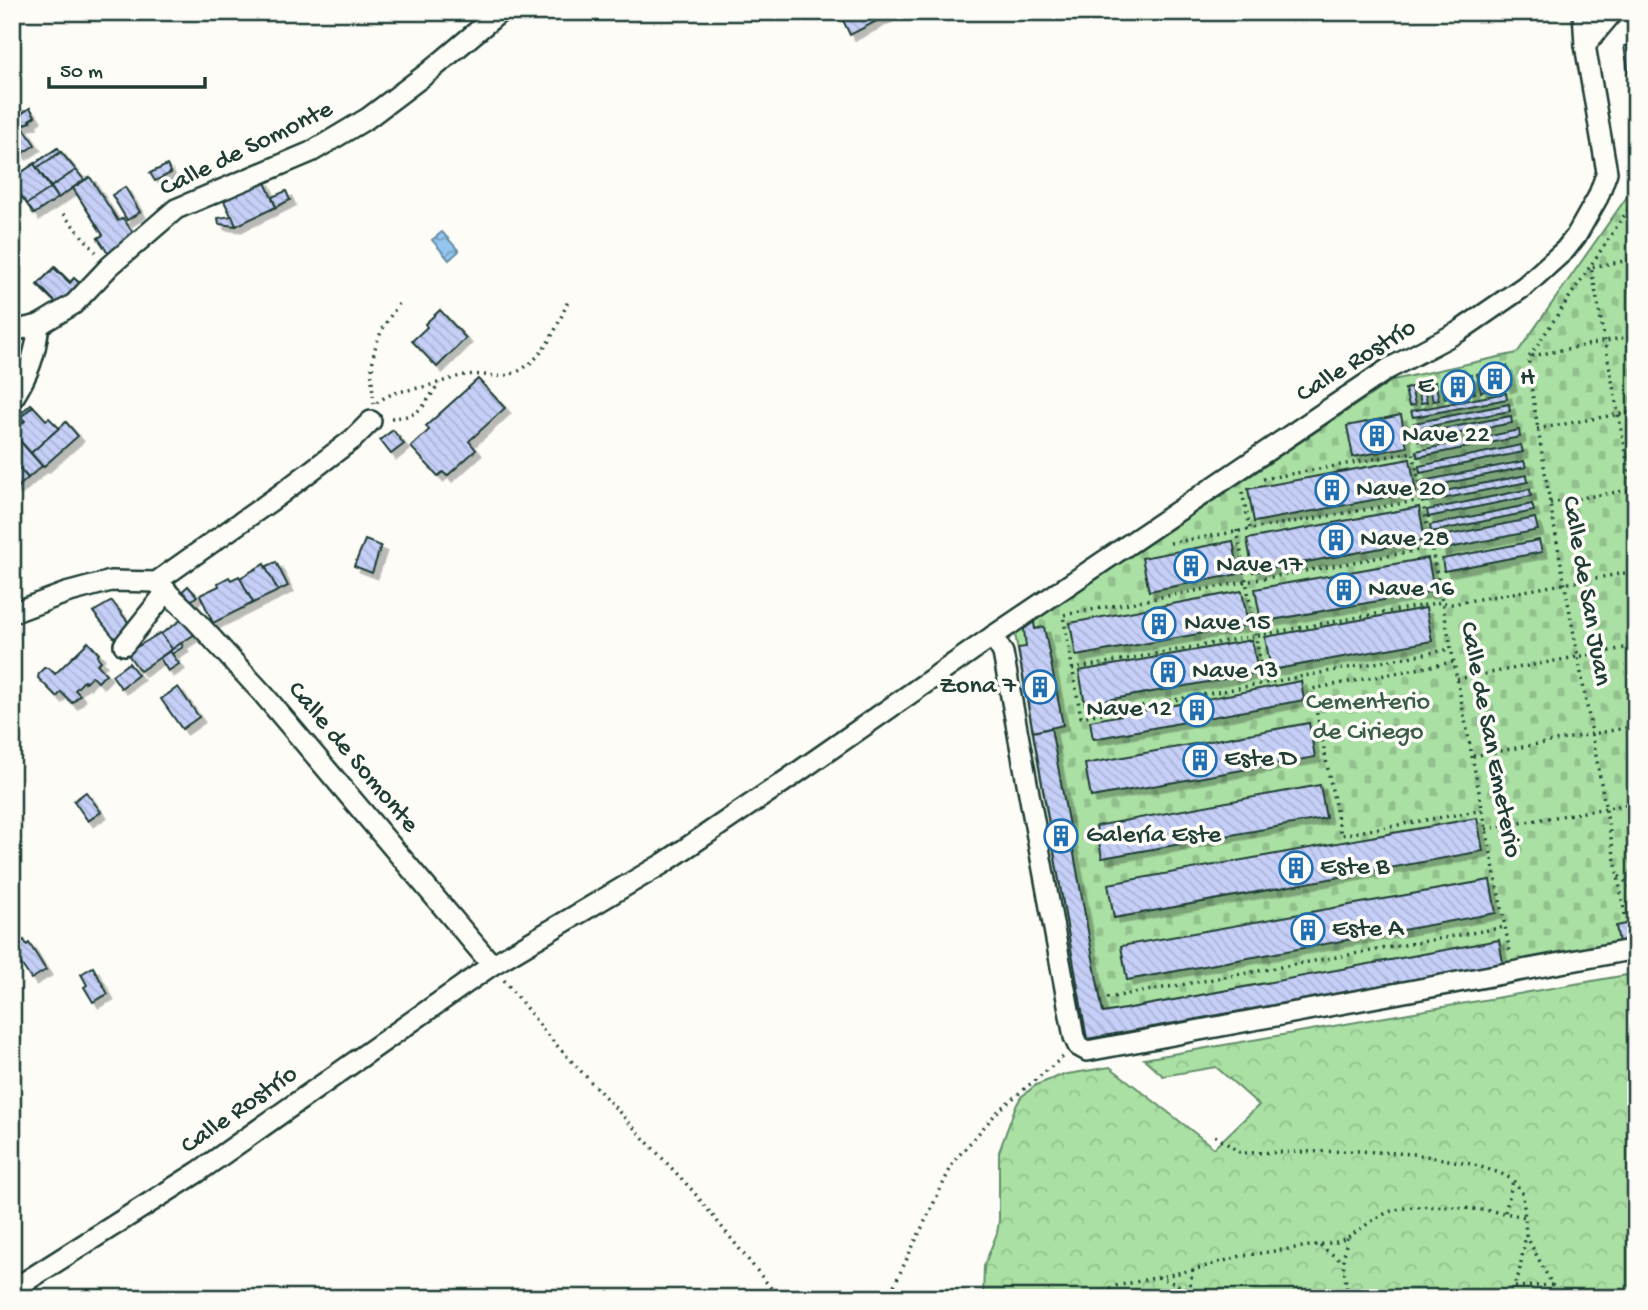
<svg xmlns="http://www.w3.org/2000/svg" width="1648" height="1310" font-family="'Gochi Hand',sans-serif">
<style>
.forest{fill:url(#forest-crowns);stroke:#648e6c;stroke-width:2}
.cemetery{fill:url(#cemetery-stones);stroke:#648e6c;stroke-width:2}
.water{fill:url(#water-waves);stroke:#658fa5;stroke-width:2}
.building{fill:url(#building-back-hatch);stroke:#1f3d34;stroke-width:2;filter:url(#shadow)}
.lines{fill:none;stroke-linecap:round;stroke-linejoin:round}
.street-casing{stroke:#1f3d34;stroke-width:24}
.path{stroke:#1f3d34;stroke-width:3.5;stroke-dasharray:2 5;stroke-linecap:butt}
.street{stroke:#fdfcf7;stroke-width:19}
.labels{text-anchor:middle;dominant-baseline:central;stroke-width:7;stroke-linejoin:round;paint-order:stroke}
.street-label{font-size:26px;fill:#1f3d34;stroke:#fdfcf7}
.poi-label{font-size:26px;fill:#1f3d34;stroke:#fdfcf7;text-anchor:start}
.park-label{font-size:26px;fill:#3b5e4a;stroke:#fdfcf7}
</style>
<defs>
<pattern id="forest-crowns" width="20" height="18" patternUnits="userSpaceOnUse" patternTransform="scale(1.75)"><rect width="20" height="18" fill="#aae0a3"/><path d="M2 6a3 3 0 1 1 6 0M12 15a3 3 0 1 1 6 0" fill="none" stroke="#92c18d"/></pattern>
<pattern id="cemetery-stones" width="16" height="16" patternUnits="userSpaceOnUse" patternTransform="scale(1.75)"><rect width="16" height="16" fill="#aae0a3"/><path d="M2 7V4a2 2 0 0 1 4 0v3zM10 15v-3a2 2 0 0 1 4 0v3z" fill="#92c18d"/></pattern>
<pattern id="water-waves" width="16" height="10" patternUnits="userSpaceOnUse" patternTransform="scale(1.75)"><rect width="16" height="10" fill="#93c5f0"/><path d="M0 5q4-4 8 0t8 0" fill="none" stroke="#77a1c3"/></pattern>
<pattern id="building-back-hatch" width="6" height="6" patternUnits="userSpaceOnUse" patternTransform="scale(1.75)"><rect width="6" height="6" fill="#c6cff7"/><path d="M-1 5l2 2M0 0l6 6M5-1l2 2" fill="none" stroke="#aab3d4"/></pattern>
<filter id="shadow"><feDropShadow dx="5.5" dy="5.5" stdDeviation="0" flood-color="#0004"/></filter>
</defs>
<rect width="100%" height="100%" fill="#fdfcf7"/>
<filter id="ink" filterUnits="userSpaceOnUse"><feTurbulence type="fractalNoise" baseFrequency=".0143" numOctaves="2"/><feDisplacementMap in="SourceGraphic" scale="14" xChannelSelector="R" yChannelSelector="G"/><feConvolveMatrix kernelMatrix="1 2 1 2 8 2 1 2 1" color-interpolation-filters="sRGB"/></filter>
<g filter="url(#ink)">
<path class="forest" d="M1627 975 1636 1005V1298H983L984 1266 997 1233 999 1221V1152L1015 1108 1021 1097 1036 1085 1062 1075 1110 1067 1214 1148 1259 1105 1216 1067 1163 1076 1144 1059Z"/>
<path class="cemetery" d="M1636 184V940L1087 1039 1015 634 1393 380 1517 353Z"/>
<path class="water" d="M442 232 459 251 449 260 432 240Z"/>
<g class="building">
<path d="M839 12H894L850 35Z"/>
<path d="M1636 44V117L1624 46Z"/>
<path d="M30 108 35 116 30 120 31 122 22 125 16 117Z"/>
<path d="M30 108 35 116 29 120 31 122 21 125 34 145 21 153 12 139V127L20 122 17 117Z"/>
<path d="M20 122 35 145 21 154 12 140V127Z"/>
<path d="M57 148 84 180 89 177 118 221 123 219 134 236 111 257 98 238 103 235 73 188 57 198 34 164Z"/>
<path d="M58 148 61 152 37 168 34 164Z"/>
<path d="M61 152 76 170 51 187 37 168Z"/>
<path d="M34 164 51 188 27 204 12 183V179Z"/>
<path d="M34 164 57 198 34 214 19 192 12 196V179Z"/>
<path d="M167 165 171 173 155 181 150 173Z"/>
<path d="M76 170 84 180 58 198 51 187Z"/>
<path d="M90 177 118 221 123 218 135 236 111 257 98 238 103 235 73 188Z"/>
<path d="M264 180 276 207 236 226 223 199Z"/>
<path d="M125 187 140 212 127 220 112 195Z"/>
<path d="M51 188 58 198 34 214 27 204Z"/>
<path d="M286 191 290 200 276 207 272 197Z"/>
<path d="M232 216 236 226 219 224 218 218Z"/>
<path d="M55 267 70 282 74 278 82 285 60 307 37 285Z"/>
<path d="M54 268 70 283 74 278 82 286 60 307 38 284Z"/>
<path d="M440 310 466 338 437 367 412 341 427 327 425 324Z"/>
<path d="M1507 366 1511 385 1505 387 1501 368Z"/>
<path d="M1496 369 1500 388 1493 390 1489 371Z"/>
<path d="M1483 372 1488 390 1481 392 1477 374Z"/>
<path d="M1471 375 1475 393 1469 394 1465 376Z"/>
<path d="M1459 377 1463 395 1457 397 1453 379Z"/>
<path d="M478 379 505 408 469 441 476 450 447 476 443 472 438 476 411 447 429 430 426 426Z"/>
<path d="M1447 380 1451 397 1445 399 1442 381Z"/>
<path d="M1435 382 1439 400 1433 401 1429 384Z"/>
<path d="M1423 385 1427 402 1421 403 1417 386Z"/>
<path d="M1411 387 1415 405 1409 406 1405 389Z"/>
<path d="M1506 393 1507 399 1413 417 1411 411Z"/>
<path d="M31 404 33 406 21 417 25 421 12 432V421Z"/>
<path d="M1509 404 1510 411 1415 429 1414 423Z"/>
<path d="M33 406 46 420 49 418 59 428 31 453 12 432 25 421 21 417Z"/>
<path d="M1401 415 1407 447 1353 457 1347 426Z"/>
<path d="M1511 416 1512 423 1418 441 1416 434Z"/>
<path d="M66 422 78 436 43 467 31 453Z"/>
<path d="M393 430 404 444 391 454 380 440Z"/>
<path d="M1519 430 1520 437 1418 457 1416 451Z"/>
<path d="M13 433 42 466 28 478 12 460Z"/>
<path d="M1521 445 1523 452 1420 473 1419 466Z"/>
<path d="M1410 459 1416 492 1254 522 1248 489Z"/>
<path d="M12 460 28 478 16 489 12 484Z"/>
<path d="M1524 461 1526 467 1423 488 1422 481Z"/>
<path d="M1527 475 1528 482 1426 502 1424 495Z"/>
<path d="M1530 489 1531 496 1428 517 1427 510Z"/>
<path d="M1532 504 1534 511 1431 532 1430 525Z"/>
<path d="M1419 507 1425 540 1253 572 1247 539Z"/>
<path d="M1535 518 1538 530 1440 550 1438 537Z"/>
<path d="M365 540 381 546 372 573 354 566Z"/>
<path d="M1539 540 1542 552 1444 571 1442 559Z"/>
<path d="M1233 541 1239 574 1149 591 1142 558Z"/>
<path d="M1428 558 1434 591 1261 622 1255 589Z"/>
<path d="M276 562 288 586 278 591 265 567Z"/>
<path d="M264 564 278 591 253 603 240 578Z"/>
<path d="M239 576 253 603 213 623 200 595 219 586 218 583 229 577 231 580Z"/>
<path d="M188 586 197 596 187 604 179 594Z"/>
<path d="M1242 591 1248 625 1076 656 1070 623Z"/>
<path d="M112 601 128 622 116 640 93 612Z"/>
<path d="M1426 608 1432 641 1271 670 1265 637Z"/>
<path d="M184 618 195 634 172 649 161 634Z"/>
<path d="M1034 622 1035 629 1044 627 1063 725 1033 732 1018 648 1026 647 1024 629Z"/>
<path d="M160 633 172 649 140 671 127 653Z"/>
<path d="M1252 640 1258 673 1085 704 1079 671Z"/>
<path d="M88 642 99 654 97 656 101 661 97 664 106 674 98 682 92 676 85 683 84 681 75 690 80 695 72 703 61 692 57 697 38 678 39 673 44 668H49L55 674Z"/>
<path d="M181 643 183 647 172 654 170 651Z"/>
<path d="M170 651 179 664 168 671 160 658Z"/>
<path d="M129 663 138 675 121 688 112 675Z"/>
<path d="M1301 681 1304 700 1093 739 1090 721Z"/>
<path d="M178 687 199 717 182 729 161 699Z"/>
<path d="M1309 723 1315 757 1091 797 1085 764Z"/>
<path d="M1051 728 1103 1013 1499 940 1503 963 1087 1039 1033 732Z"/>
<path d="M1320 785 1326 818 1102 858 1096 826Z"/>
<path d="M86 792 101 812 88 821 74 801Z"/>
<path d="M1477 818 1483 851 1114 918 1108 884Z"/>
<path d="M1490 880 1496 913 1127 980 1121 946Z"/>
<path d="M1636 922V940L1619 943 1616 926Z"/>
<path d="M24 940 27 945 29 943 46 970 31 979 14 953 16 951 13 947Z"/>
<path d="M93 967 108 994 93 1002 84 987 87 985 81 974Z"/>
</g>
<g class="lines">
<defs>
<g id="street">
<path d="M1585 45 1613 12"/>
<path d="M12 331 39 325 74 304 110 266 176 209 311 152 368 118 430 71 500 12"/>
<path d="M12 400C29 373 35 357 39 325"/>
<path d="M156 582 186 610 264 695 492 965"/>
<path d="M12 613 66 593 111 581 156 582 278 496 353 439 371 421"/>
<path d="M993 636 1003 653 1074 1037 1078 1046 1087 1051 1636 949"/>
<path d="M124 645 167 591"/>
<path d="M12 1290 198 1172 492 965 664 863 788 779 993 636 1388 369 1458 332 1525 286 1565 250 1576 236 1598 197 1607 172 1585 45 1583 12"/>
</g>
</defs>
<use href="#street" class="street-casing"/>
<g class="path">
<path d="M63 214 96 252"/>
<path d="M1636 259 1591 267 1636 510"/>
<path d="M1532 356 1636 335"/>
<path d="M377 403C391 391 406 391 423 387 437 384 451 378 465 375 479 373 497 378 508 375 541 366 556 330 568 301"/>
<path d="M374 404C369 361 372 339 399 304"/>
<path d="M391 418C421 417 423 407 439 383"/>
<path d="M1537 429 1636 411"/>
<path d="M1263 479 1413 452 1510 952"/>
<path d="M1242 492 1250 528"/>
<path d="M1550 503 1636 489"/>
<path d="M1237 530 1264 682"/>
<path d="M1170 543 1422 500"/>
<path d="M1431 548 1063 615 1081 717 1451 649"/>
<path d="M1453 662 1312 689 1341 835 1483 810"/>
<path d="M1072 669 1442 602 1451 604 1636 571"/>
<path d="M1457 679 1636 646"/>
<path d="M1473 756 1636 726"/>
<path d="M1486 829 1636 803"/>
<path d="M1619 876 1636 891"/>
<path d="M1625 915 1550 503 1528 367 1530 356 1636 198"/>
<path d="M504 980 549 1037 692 1190 779 1298"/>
<path d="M1107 998 1505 927"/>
<path d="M1215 1136 1241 1153 1358 1151 1414 1154 1471 1164 1500 1173 1513 1180 1523 1194 1526 1234 1519 1274 1508 1298"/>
<path d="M1505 1212 1513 1181"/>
<path d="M1526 1235 1559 1298"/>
<path d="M1347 1238 1343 1262 1348 1298"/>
<path d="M1320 1246 1343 1262"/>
<path d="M1158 1277C1169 1282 1186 1285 1190 1298"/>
<path d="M1515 1287 1554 1285"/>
<path d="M1188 1292 1193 1270"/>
<path d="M888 1298 954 1161 1000 1109 1063 1057"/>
<path d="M1099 1298 1103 1293 1116 1286 1193 1270 1241 1256 1337 1242C1356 1235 1369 1220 1389 1212 1418 1200 1493 1210 1525 1217"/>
</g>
<use href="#street" class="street"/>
</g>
</g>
<defs>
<symbol id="building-ring" viewBox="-11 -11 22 22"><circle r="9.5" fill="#fdfcf7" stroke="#1f6fb2" stroke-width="1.5"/><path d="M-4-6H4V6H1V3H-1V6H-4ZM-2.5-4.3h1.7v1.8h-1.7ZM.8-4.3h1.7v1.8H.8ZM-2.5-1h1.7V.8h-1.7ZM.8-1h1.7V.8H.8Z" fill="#1f6fb2"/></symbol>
</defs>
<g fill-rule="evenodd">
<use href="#building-ring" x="1476" y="360" width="38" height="38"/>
<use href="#building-ring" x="1439" y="368" width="38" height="38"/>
<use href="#building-ring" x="1358" y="417" width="38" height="38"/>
<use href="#building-ring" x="1313" y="471" width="38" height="38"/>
<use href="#building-ring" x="1317" y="521" width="38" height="38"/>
<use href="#building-ring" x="1172" y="547" width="38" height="38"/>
<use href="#building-ring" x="1325" y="571" width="38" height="38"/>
<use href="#building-ring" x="1140" y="605" width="38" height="38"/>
<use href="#building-ring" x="1149" y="653" width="38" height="38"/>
<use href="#building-ring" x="1021" y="668" width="38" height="38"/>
<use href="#building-ring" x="1178" y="691" width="38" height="38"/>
<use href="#building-ring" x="1181" y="741" width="38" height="38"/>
<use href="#building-ring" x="1042" y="817" width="38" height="38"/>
<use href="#building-ring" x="1277" y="849" width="38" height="38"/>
<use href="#building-ring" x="1289" y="911" width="38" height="38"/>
</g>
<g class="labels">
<g class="street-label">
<text transform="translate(247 150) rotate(-26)">Calle de Somonte</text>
<text transform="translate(1357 362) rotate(-32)">Calle Rostrío</text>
<text transform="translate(1585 591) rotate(80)">Calle de San Juan</text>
<text transform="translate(1489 740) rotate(79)">Calle de San Emeterio</text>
<text transform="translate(352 758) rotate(50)">Calle de Somonte</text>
<text transform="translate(240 1111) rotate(-35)">Calle Rostrío</text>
</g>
<g class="poi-label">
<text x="1520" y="379">H</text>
<text x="1434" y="387" text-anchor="end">E</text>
<text x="1402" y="436">Nave 22</text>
<text x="1356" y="490">Nave 20</text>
<text x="1360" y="540">Nave 28</text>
<text x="1216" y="566">Nave 17</text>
<text x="1368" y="590">Nave 16</text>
<text x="1184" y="624">Nave 15</text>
<text x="1192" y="672">Nave 13</text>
<text x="1016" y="687" text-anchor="end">Zona 7</text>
<text x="1172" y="710" text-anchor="end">Nave 12</text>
<text x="1224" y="760">Este D</text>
<text x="1086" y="836">Galería Este</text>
<text x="1320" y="868">Este B</text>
<text x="1332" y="930">Este A</text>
</g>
<g class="park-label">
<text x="1368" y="703">Cementerio<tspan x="1368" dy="30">de Ciriego</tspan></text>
</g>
</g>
<rect width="1648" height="1310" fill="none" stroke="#fdfcf7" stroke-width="42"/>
<rect x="21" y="21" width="1606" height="1268" fill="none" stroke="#1f3d34" stroke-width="2.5" filter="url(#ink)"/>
<path d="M49 77v10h156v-10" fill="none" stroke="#1f3d34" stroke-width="3.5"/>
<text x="60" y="77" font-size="21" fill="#1f3d34" stroke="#fdfcf7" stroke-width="5" paint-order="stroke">50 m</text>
</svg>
